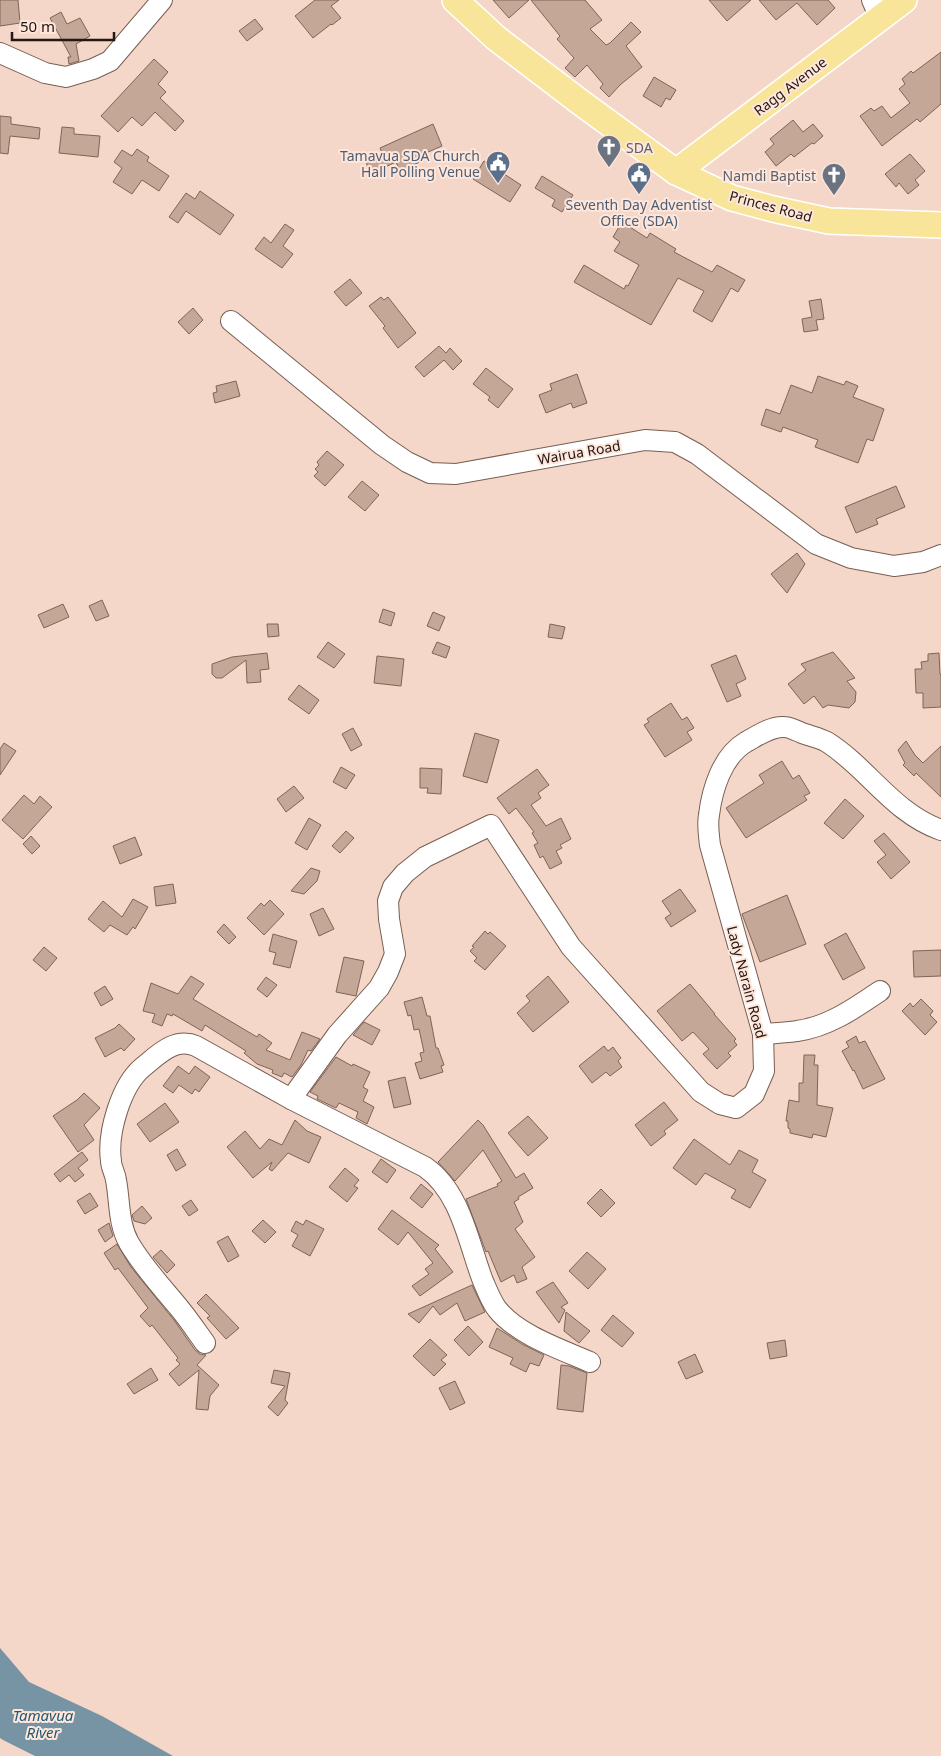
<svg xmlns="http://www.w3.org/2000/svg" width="941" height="1756" font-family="'Noto Sans',sans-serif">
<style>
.water{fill:#7694a4}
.building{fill:#c5a798;stroke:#7e6457}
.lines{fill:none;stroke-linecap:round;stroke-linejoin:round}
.minor-casing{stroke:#775e51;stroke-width:22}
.major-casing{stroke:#fff;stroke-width:28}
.minor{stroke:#fff;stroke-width:20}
.major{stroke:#f8e59a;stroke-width:25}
.labels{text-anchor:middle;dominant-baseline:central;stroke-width:4;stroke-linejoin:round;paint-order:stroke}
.street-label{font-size:14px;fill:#221712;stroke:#fee6da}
.worship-label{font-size:14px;fill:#5b616d;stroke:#fee6da;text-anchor:start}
.service-label{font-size:14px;fill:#4e5e75;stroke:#fee6da;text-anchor:end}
.water-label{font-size:15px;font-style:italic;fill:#235973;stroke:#fee6da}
</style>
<rect width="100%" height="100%" fill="#f5d7c9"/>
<path class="water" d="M0 1648 29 1682 102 1716 173 1756H35L3 1740 0 1738Z"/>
<g class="building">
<path d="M0 0H18L20 23 0 26Z"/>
<path d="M315 0H339L331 6 341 18 332 25 331 24 313 38 295 16Z"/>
<path d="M493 0H529L509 18Z"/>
<path d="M531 0H585L602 20 590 29 606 45 610 43 631 22 641 32 626 46 642 67 620 85 609 97 600 88 603 84 587 65 575 77 565 68 574 58 557 39 560 36Z"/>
<path d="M709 0H751L727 21Z"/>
<path d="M759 0H828L835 8 817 25 797 3 776 20Z"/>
<path d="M61 12 67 24 80 18 90 36 76 44 79 61 69 64 68 57H71L50 18Z"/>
<path d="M255 19 263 29 247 41 239 31Z"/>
<path d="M941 52V104L920 122 917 119 882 146 860 116 871 108 874 111 882 106 891 118 910 103 899 89 905 84 902 79 911 71 913 73Z"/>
<path d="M154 59 168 72 158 84 166 92 160 98 184 121 175 131 155 112 142 126 132 117 118 132 101 116Z"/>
<path d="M654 77 676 90 670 100 666 98 661 107 643 96Z"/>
<path d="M0 116 11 117V124L40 128 39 139 10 136 8 154 0 153Z"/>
<path d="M793 120 803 132 813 124 823 136 814 144 812 143 794 157 791 154 776 166 765 152 774 144 770 139Z"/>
<path d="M433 124 442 146 419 156 422 161 400 171 396 162 381 169 368 171 366 158 383 155 380 148Z"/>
<path d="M62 127 74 128V134L100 136 98 157 59 153Z"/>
<path d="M137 149 149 157 147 161 169 176 159 191 142 180 132 194 113 182 122 168 114 162 122 150 132 156Z"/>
<path d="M910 154 925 171 915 180 919 185 908 194 899 183 896 187 885 174Z"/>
<path d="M484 161 521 185 510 202 473 179Z"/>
<path d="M542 176 573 195 562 212 552 206 555 200 535 188Z"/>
<path d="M200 191 234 215 220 235 186 211 178 223 169 217 186 193 195 199Z"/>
<path d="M622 222 647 238 650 233 676 249 674 252 712 272 717 265 745 280 738 292 731 288 712 322 693 311 704 291 678 278 651 325 574 282 584 265 624 289 626 285 628 286 639 265 614 251 620 242 613 237Z"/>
<path d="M285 224 294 230 283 246 293 254 282 268 255 249 264 237 271 243Z"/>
<path d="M350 279 362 293 346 306 334 292Z"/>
<path d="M381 297 384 300 388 297 416 333 398 348 383 328 385 326 369 306Z"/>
<path d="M821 299 824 319 816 320 818 330 804 332 802 319 812 317 809 301Z"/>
<path d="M193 308 203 320 189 334 178 322Z"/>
<path d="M439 346 446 353 450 348 462 361 453 370 444 360 424 377 415 367Z"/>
<path d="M486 368 513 389 498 408 488 400 490 397 473 384Z"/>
<path d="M577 374 587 403 573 408 571 403 546 413 539 395 552 390 550 384Z"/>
<path d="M818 376 844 385 846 381 858 386 853 397 884 409 873 441 867 439 858 463 815 447 818 440 783 427 781 432 761 425 766 409 780 414 791 385 812 393Z"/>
<path d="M236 381 240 396 215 403 213 393 217 392 216 386Z"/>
<path d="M327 451 344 465 325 486 314 476 318 472 315 469 319 465 317 462Z"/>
<path d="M362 481 379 495 365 511 348 497Z"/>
<path d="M896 486 905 507 876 519 878 524 856 533 845 507Z"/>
<path d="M797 553 805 564 787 593 771 574Z"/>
<path d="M102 600 109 616 96 621 89 606Z"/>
<path d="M63 604 69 617 44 628 38 615Z"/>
<path d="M383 609 395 613 391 626 379 622Z"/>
<path d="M433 612 445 617 439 631 427 626Z"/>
<path d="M267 624H278L279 636 268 637Z"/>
<path d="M550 624 565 627 562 639 548 637Z"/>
<path d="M328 642 345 654 334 668 317 657Z"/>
<path d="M437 642 450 647 446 658 432 653Z"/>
<path d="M833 652 855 678 847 681 856 692 855 702 849 708 828 705 823 708 814 696 804 704 788 684 806 670 801 664Z"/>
<path d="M267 653 269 669 260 670 261 682 247 683 246 660 222 678H216L212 674V664L232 657Z"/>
<path d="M939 653 940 674H941V707L923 708V693H916L915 669H922L921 662 928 661V654Z"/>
<path d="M736 655 746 679 736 684 741 696 727 702 711 665Z"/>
<path d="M377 656 404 659 401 686 374 683Z"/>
<path d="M299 685 319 700 309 714 288 699Z"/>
<path d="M671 703 682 720 687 717 694 728 687 732 692 740 665 757 644 725 649 722 647 719Z"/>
<path d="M353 728 362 745 351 751 342 734Z"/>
<path d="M475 733 499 740 487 783 463 776Z"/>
<path d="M906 741 915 755 923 763 941 746V797L916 773 914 776 903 765 905 763 898 750Z"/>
<path d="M4 743 16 751 0 775V749Z"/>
<path d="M782 761 793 779 799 775 810 793 804 796 807 800 746 838 726 808 764 783 759 775Z"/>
<path d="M341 767 355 775 346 789 333 782Z"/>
<path d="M420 768 442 769 441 794 427 793 428 788H420Z"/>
<path d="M537 769 549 785 538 793 541 798 531 805 546 826 561 818 571 839 560 845 562 848 556 851 562 863 550 869 543 856 540 858 534 845 538 843 532 833 534 832 516 808 509 814 497 798Z"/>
<path d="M294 786 304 798 286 812 277 799Z"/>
<path d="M24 795 34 804 40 796 52 807 23 839 2 820Z"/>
<path d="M845 799 864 816 843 839 824 823Z"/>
<path d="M309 818 321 825 307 850 295 843Z"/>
<path d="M346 831 354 838 340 853 332 846Z"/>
<path d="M884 833 910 862 891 879 877 862 886 855 874 841Z"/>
<path d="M31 836 40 846 32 854 23 844Z"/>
<path d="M135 837 142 855 120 864 113 846Z"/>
<path d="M311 868 320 871 317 881 304 894 291 891Z"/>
<path d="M173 884 176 903 156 906 154 887Z"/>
<path d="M680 889 696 911 671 927 665 918 671 914 662 901Z"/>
<path d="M787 895 806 944 760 962 742 914Z"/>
<path d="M133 899 148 907 135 929 133 927 127 935 110 925 104 932 88 919 103 901 122 917Z"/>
<path d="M270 900 284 914 264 935 247 918 261 903 264 906Z"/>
<path d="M323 908 334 929 319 936 310 914Z"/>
<path d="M224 924 236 937 229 944 217 932Z"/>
<path d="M485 931 488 934 490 932 506 946 485 970 474 961 477 958 470 951 474 947 472 946Z"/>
<path d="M846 933 865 968 843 980 824 945Z"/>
<path d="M273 934 297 941 290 968 273 964 276 953 269 951Z"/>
<path d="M44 947 57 958 46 971 33 960Z"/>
<path d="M941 950V976L914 977 913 951Z"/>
<path d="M344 957 364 961 356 996 336 992Z"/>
<path d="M191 976 204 984 193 999 257 1037 259 1034 272 1043 266 1050 290 1060 302 1032 320 1039 311 1051 308 1050 301 1065 292 1077 284 1073 282 1077 272 1073 273 1070 257 1064 244 1053 246 1051 205 1025 202 1031 173 1014 172 1016 167 1014 162 1026 152 1022 155 1014 143 1011 151 983 178 994Z"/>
<path d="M548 976 569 1002 533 1032 517 1013 530 1001 526 996Z"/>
<path d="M266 977 277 985 267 997 257 989Z"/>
<path d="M690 984 715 1014H714L736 1039 734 1041 737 1045 728 1053 731 1056 717 1069 703 1054 709 1049 693 1032 682 1041 657 1011Z"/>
<path d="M105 986 113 999 101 1006 94 993Z"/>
<path d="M422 997 427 1016H430L436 1048H438L444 1065 441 1066 443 1072 420 1079 415 1063 422 1061 420 1053 424 1052 419 1029 414 1030 411 1015 408 1016 404 1002Z"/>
<path d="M921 999 933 1011 930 1015 937 1022 925 1035 902 1011 910 1003 913 1007Z"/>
<path d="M364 1022 380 1030 372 1045 353 1035Z"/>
<path d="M119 1024 135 1039 124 1051 121 1048 105 1057 95 1038 115 1028Z"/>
<path d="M856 1036 859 1043 865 1041 885 1079 863 1089 854 1070 853 1071 842 1051 849 1047 846 1042Z"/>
<path d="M604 1046 608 1051 613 1047 621 1058 618 1061 622 1067 610 1076 606 1072 592 1083 579 1066Z"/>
<path d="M804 1055H815L814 1065H818L817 1105 833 1108 826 1137 813 1134 812 1138 790 1133V1129L788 1128V1121H786L789 1100 799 1102V1083H803Z"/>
<path d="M336 1057 352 1066 353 1064 370 1072 363 1087 368 1090 363 1101 374 1107 367 1124 356 1118 358 1112 339 1103 336 1108 317 1099 318 1096 310 1092Z"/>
<path d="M178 1066 189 1074 195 1066 210 1077 199 1092 195 1089 192 1094 179 1085 173 1093 163 1086Z"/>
<path d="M405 1077 411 1104 394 1108 388 1081Z"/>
<path d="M84 1093 100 1108 84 1125 94 1140 78 1152 53 1116 77 1100Z"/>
<path d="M664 1102 678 1120 664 1131 666 1134 651 1146 635 1125Z"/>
<path d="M165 1103 179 1122 150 1142 137 1124Z"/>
<path d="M528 1116 548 1138 528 1156 508 1133Z"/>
<path d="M295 1120 307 1131 321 1137 309 1163 288 1153 272 1171 269 1169 272 1162 253 1178 227 1147 245 1131 260 1149 269 1139 282 1145Z"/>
<path d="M478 1120 483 1125 516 1178 524 1173 533 1188 518 1197 519 1199 514 1202 523 1222 515 1229 535 1257 522 1267 527 1279 517 1283 514 1275 501 1282 488 1251 486 1252 466 1199 498 1186 497 1184 502 1181 483 1150 455 1181 438 1162Z"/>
<path d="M694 1139 730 1165 739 1150 758 1160 752 1172 766 1180 750 1208 731 1198 736 1190 705 1173 696 1185 673 1168Z"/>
<path d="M177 1149 186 1165 176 1171 167 1155Z"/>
<path d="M82 1152 88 1160 78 1168 84 1175 75 1182 69 1175 60 1182 54 1174Z"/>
<path d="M381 1159 396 1170 387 1183 372 1172Z"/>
<path d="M345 1168 359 1180 354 1186 358 1188 347 1202 329 1187Z"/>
<path d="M421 1184 433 1194 422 1208 410 1198Z"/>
<path d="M601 1189 615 1203 601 1217 587 1203Z"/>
<path d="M90 1193 98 1206 85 1214 77 1201Z"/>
<path d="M191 1200 198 1210 189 1216 182 1206Z"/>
<path d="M142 1206 152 1218 145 1224 134 1221 132 1215Z"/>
<path d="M392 1210 439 1245 435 1249 453 1272 420 1296 412 1286 429 1274 425 1269 433 1263 408 1232 398 1245 378 1229Z"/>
<path d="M263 1220 276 1232 265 1243 252 1231Z"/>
<path d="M306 1220 324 1229 310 1256 292 1246 298 1235 291 1231 296 1221 303 1225Z"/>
<path d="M109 1223 113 1236 105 1242 98 1230Z"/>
<path d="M228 1236 239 1256 228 1262 217 1242Z"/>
<path d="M117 1244 131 1267 174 1320 195 1350 200 1354 206 1355 197 1365 219 1385 210 1396 208 1410 196 1409 199 1370 179 1386 169 1374 180 1364 176 1360 178 1358 152 1325 150 1327 140 1316 148 1308 118 1268 115 1270 104 1253Z"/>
<path d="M161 1250 175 1265 167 1273 153 1257Z"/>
<path d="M587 1252 606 1269 588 1289 569 1271Z"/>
<path d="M553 1282 568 1303 561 1307 565 1310 559 1323 536 1292Z"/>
<path d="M472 1285 485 1312 465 1321 457 1303 440 1315 433 1306 419 1323 408 1314Z"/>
<path d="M206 1294 239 1328 226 1339 207 1318 210 1316 197 1303Z"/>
<path d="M566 1312 590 1331 579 1343 564 1331Z"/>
<path d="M613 1315 634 1333 622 1347 601 1330Z"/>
<path d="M468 1326 483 1342 469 1356 454 1340Z"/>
<path d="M497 1328 522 1344 544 1355 539 1366 530 1363 526 1372 510 1364 513 1358 489 1347Z"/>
<path d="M430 1339 447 1355 441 1360 446 1364 434 1376 413 1356Z"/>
<path d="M785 1340 787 1356 770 1359 767 1343Z"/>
<path d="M695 1354 703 1372 686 1379 678 1362Z"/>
<path d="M561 1365 569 1366 587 1373 583 1412 557 1409Z"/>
<path d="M151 1368 158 1380 134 1394 127 1384Z"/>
<path d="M274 1370 290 1373 285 1400 288 1403 278 1416 268 1407 285 1386 271 1383Z"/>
<path d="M455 1381 465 1403 450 1410 439 1388Z"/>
</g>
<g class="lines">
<defs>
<g id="minor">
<path d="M872 0 880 18"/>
<path d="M0 53 45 73 66 77 93 69 110 61 162 0"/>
<path d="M231 321 382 445 407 462 430 473 456 474 645 440 675 442 697 454 816 544 851 558 894 566 923 562 941 555"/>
<path d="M763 1034C774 1033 786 1033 797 1031 828 1027 855 1008 880 991"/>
<path d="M291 1099 337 1035 379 988 388 972 395 954 389 919 388 901 393 887 405 873 425 857 491 825 571 947 701 1092 720 1104 736 1108 754 1094 764 1071 763 1034 710 845C709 836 707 825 709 815 712 790 722 756 746 742 757 736 771 726 784 727 790 727 797 731 802 733 810 736 820 738 827 742 868 768 893 813 941 830"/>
<path d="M205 1343C197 1332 189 1320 180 1309 162 1287 143 1267 129 1243 118 1223 120 1201 116 1180 115 1173 111 1167 111 1161 107 1133 121 1085 143 1067 159 1054 175 1037 196 1046L291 1099 425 1167C461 1192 468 1242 483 1281 487 1290 491 1301 497 1309 518 1335 560 1349 590 1362"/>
</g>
<g id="major">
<path d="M455 0 496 38 580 102 676 172 732 198 773 209 829 221 941 225"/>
<path d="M676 172 904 0"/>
</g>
</defs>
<use href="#minor" class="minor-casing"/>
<use href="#major" class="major-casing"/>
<use href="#minor" class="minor"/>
<use href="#major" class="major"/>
</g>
<defs>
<symbol id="church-pin" viewBox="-11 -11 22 30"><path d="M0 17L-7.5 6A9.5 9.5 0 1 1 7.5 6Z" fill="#6b7280" stroke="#fee6da"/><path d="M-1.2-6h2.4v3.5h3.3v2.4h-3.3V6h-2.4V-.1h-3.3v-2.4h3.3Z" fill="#fff"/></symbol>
<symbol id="civic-pin" viewBox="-11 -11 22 30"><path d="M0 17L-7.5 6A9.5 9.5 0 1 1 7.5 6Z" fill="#5c6f8a" stroke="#fee6da"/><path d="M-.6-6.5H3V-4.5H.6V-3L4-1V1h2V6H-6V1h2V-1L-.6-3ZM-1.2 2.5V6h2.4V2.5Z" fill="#fff"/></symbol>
</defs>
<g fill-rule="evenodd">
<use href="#church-pin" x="595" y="133" width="28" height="38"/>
<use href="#civic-pin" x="484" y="149" width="28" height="38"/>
<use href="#civic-pin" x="625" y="160" width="28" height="38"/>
<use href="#church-pin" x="820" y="161" width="28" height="38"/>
</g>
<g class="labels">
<g class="street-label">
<text transform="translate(790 86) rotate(-37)">Ragg Avenue</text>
<text transform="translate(771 206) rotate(15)">Princes Road</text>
<text transform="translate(579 452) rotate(-10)">Wairua Road</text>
<text transform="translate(747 982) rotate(75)">Lady Narain Road</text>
</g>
<g class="worship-label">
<text x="626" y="147">SDA</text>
<text x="816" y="175" text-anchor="end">Namdi Baptist</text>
</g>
<g class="service-label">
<text x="480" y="155">Tamavua SDA Church<tspan x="480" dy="16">Hall Polling Venue</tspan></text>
<text x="639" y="204" text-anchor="middle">Seventh Day Adventist<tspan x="639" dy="16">Office (SDA)</tspan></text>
</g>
<g class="water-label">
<text x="43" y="1715">Tamavua<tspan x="43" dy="17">River</tspan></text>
</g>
</g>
<path d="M12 32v8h102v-8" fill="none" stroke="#221712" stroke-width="2.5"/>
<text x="20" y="32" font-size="15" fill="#221712" stroke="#fee6da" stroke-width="4" paint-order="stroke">50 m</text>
</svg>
